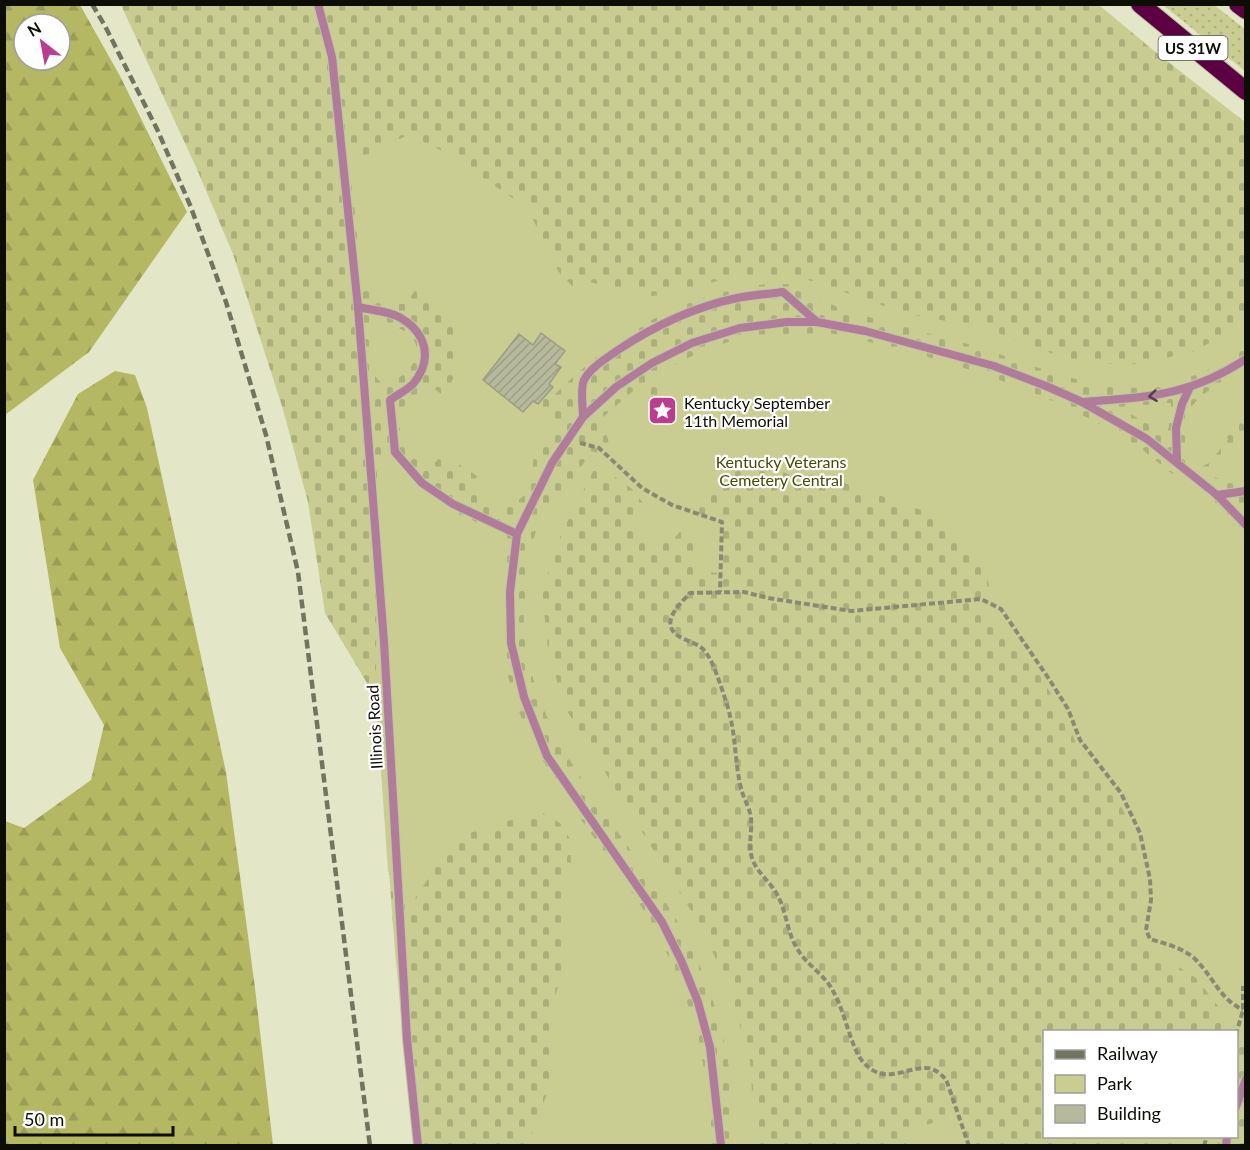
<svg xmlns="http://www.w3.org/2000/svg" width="1250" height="1150" font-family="Lato,sans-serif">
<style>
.grass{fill:url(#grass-dots)}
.forest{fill:url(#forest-firs);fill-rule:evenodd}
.cemetery{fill:url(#cemetery-stones);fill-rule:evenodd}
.park{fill:#c9cd91}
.building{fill:url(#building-hatch);stroke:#9b9e81;stroke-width:1.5}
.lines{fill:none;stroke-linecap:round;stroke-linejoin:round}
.lane-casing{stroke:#c1c3a8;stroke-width:10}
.highway-casing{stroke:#c1c3a8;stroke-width:20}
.path{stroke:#888a74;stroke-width:4;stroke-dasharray:6 3;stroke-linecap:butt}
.lane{stroke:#b07c99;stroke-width:8}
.highway{stroke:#5c0142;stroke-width:18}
.rail{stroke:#727460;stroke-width:4.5;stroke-dasharray:9 4.5;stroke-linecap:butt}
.oneway{stroke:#563f47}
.labels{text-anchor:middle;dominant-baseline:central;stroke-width:4.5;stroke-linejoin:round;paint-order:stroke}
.shield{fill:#fff;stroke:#55564f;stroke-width:1.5}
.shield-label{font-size:15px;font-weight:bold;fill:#0c0d04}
.poi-label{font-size:16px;fill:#0c0d04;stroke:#fff;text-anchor:start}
.park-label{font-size:16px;fill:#474905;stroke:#fff}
.street-label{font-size:16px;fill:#0c0d04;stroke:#fff}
</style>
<defs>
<pattern id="grass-dots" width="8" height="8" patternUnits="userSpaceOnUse" patternTransform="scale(1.5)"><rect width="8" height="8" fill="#c9cd91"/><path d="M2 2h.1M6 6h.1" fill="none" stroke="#abaf7b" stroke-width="1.8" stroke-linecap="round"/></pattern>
<pattern id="forest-firs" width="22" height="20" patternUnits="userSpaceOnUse" patternTransform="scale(1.5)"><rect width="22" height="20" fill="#b4b863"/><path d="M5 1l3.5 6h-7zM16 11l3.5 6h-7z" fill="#9a9d54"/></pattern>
<pattern id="cemetery-stones" width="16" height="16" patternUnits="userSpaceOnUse" patternTransform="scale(1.5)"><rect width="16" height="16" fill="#c9cd91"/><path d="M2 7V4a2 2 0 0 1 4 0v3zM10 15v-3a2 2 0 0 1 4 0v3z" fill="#abaf7b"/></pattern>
<pattern id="building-hatch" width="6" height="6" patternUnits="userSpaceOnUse" patternTransform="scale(1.5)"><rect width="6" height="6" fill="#b7b99c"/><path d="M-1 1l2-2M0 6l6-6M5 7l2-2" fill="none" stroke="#9c9e85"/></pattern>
</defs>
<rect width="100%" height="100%" fill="#e3e6c7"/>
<path class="grass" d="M1163 5H1214L1245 29V71Z"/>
<g class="forest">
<path d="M5 4 80 5 120 76 187 212 89 352 5 415ZM24 24H60V60H24Z"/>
<path d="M115 371 135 375 147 408 226 772 255 988 273 1145H5V821L24 828 91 780 104 725 60 648 33 480 78 394Z"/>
</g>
<path class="cemetery" d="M121 5H1099L1153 50 1245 122V1145H414L395 951 376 698 325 613 308 502 282 406 233 254 196 167ZM1044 1032H1236V1136H1044Z"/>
<g class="park">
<path d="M408 135 451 155 528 209 558 271 572 286 584 281 653 296 735 277 797 276 908 314 985 328 1078 363 1140 364 1192 352 1238 328 1245 319V348L1234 357 1204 372 1171 383 1138 388 1099 385 1056 374 982 348 843 310 807 292 805 287C782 281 761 284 737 289 661 305 609 342 554 395L549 391 553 387 549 384 561 368 555 364 564 351 541 333 533 345 519 334 483 380 523 411 530 404 555 424C549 434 538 446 534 457 532 464 534 473 532 481 521 514 492 505 469 492L477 476 443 454 433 465 429 464C412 452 388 428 404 406 410 397 421 392 429 385L444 396C471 354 461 310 416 289L406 304C385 304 372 302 364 281L348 160 360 158Z"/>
<path d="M389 326C432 332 421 378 382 383 368 375 369 345 371 330L376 327Z"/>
<path d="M829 333C933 355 1040 386 1131 442 1142 448 1151 457 1160 464 1190 488 1218 513 1245 539L1246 1040 1237 1050 1236 1032 1223 1031 1226 1022 1221 1010 1196 978 1174 964 1144 938 1139 930 1143 880 1133 830 1111 787 1077 746 1067 721 1039 674 982 604 985 595 989 587 987 574 971 548 938 516 830 478 813 474 802 480 764 464 736 460 707 501 694 499 690 511 722 522 721 573 701 572 690 554 699 542V528L685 526 670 543H641L627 522 643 503 631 488 597 464 562 532 542 592 548 649 564 706 703 930 730 991 750 1061 754 1126 753 1145H735C735 1083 724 1022 699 964 650 849 530 755 524 624 523 603 527 581 530 561 533 541 536 514 556 506L560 507 567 490 591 451 601 454 609 448 608 439 604 430 609 425 602 418 641 384 650 414 662 417 674 409C671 393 662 388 648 380 685 358 725 337 768 335 788 333 809 334 829 333Z"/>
<path d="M1245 369V426L1240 422 1230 423 1226 432 1228 440 1209 463 1201 467C1194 461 1190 452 1187 443 1175 401 1217 386 1245 369Z"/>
<path d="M1168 403H1171C1172 408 1169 431 1166 435L1129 413 1128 409 1130 406Z"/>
<path d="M1245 439V480L1226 481 1211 476 1213 468 1233 443H1241Z"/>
<path d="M385 453 391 454C406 475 426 494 448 508 468 522 492 522 505 545 506 560 503 575 502 590 501 629 503 670 517 707 545 778 596 837 637 900 685 974 711 1057 710 1145H527L551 1084 550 1012 562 974 567 882 571 861 570 839 560 823 543 813 518 818 460 836 439 862 412 903 388 871 376 698 377 464Z"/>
<path d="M958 1113 969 1145H906V1133Z"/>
<path d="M1189 1137H1217L1218 1145H1186Z"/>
</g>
<path class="building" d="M541 333 565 351 555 364 561 367 549 384 553 387 538 404 533 401 523 412 483 380 519 334 533 345Z"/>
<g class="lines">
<defs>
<g id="lane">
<path d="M318 4 332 57 358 307 384 642 407 1039 418 1146"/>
<path d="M358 307C370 310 388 311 399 317 426 332 434 359 413 384 407 390 397 395 390 400L395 452 422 483 453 504 517 534"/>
<path d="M1084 402C1148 397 1190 396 1246 359"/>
<path d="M583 417C583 407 580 389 584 380 591 367 607 358 618 350 654 326 694 307 737 298 752 295 767 294 783 292L817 322"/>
<path d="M1177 462 1176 428 1182 404 1190 387"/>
<path d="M1217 495 1246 491"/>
<path d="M1236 1107 1246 1079"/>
<path d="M721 1146 710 1047 698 1002 681 960 662 922 547 756 524 697 511 643 510 592 517 534 552 463 583 417 616 387 652 363 692 343 740 328 787 322H817L865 331 994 366 1046 386 1082 402 1147 439 1217 495 1246 525"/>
<path d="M1226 1146 1227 1136"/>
</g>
<g id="highway">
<path d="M1140 4 1246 91"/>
<path d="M1238 4 1246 10"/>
</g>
</defs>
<use href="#lane" class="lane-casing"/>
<use href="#highway" class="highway-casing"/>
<g class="path">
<path d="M580 443 599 448 642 488 672 505 722 522 720 592"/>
<path d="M1236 1035 1243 1010V986"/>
<path d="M969 1146 946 1079C941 1075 935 1068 927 1068 906 1067 884 1086 863 1062 850 1046 845 1011 833 991 825 975 807 965 798 950 786 932 787 909 775 891 768 880 756 871 752 858 747 843 754 828 750 813 748 805 743 797 741 788 735 764 736 740 730 716 728 706 724 696 721 686 716 673 712 659 703 649 695 641 674 639 671 627 667 615 683 601 690 593L744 592 768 598 851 611 981 599 1001 609 1049 679 1068 709 1080 740 1121 793 1140 833 1150 879 1151 900 1146 930 1150 939C1166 944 1184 948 1196 960 1214 978 1219 998 1243 1010"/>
<path d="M1204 1146 1207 1136"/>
</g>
<use href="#lane" class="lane"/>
<use href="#highway" class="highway"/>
<path class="rail" d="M92 4 105 26 157 129 190 205 226 302 266 435 298 572 370 1146"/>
</g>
<defs><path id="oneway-chevron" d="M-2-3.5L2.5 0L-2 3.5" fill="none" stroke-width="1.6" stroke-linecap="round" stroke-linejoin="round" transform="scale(1.5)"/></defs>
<use class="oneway" href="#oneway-chevron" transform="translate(1153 396) rotate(173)"/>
<defs>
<symbol id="sight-square" viewBox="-11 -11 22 22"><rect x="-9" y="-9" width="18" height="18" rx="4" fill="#ba3e8f" stroke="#fff"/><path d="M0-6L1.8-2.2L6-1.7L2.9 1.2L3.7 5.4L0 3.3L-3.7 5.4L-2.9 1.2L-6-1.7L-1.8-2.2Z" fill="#fff"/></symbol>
</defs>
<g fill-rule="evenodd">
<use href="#sight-square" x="646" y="394" width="33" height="33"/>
</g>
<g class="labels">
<rect class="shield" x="1158.5" y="36" width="69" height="24" rx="4.5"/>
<g class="shield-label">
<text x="1193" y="48">US 31W</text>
</g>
<g class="poi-label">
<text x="684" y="402">Kentucky September<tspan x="684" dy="18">11th Memorial</tspan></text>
</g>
<g class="park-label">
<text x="781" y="461">Kentucky Veterans<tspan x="781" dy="18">Cemetery Central</tspan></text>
</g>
<g class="street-label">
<text transform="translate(374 727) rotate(-93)">Illinois Road</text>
</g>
</g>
<rect width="1250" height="1150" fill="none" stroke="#0c0d04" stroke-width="12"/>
<rect x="1043" y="1030" width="195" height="108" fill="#ffffff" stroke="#9e9e9b" stroke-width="1.5"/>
<rect x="1055" y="1050" width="30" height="9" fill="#727460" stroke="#9e9e9b" stroke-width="1.5"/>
<text x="1097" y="1060" font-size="18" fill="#0c0d04">Railway</text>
<rect x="1055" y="1075" width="30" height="18" fill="#c9cd91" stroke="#9e9e9b" stroke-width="1.5"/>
<text x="1097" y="1090" font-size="18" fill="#0c0d04">Park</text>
<rect x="1055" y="1105" width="30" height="18" fill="#b7b99c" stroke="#9e9e9b" stroke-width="1.5"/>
<text x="1097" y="1120" font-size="18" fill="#0c0d04">Building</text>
<g transform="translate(42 42) rotate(329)"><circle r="28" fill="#ffffff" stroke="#9e9e9b" stroke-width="1.5"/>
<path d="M0-4.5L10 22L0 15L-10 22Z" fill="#ba3e8f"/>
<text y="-9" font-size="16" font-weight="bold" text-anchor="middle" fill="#0c0d04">N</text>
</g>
<path d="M15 1126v9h158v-9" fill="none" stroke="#0c0d04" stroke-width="3"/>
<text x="24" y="1126" font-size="18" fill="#0c0d04" stroke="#ffffff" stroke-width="4.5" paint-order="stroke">50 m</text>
</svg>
